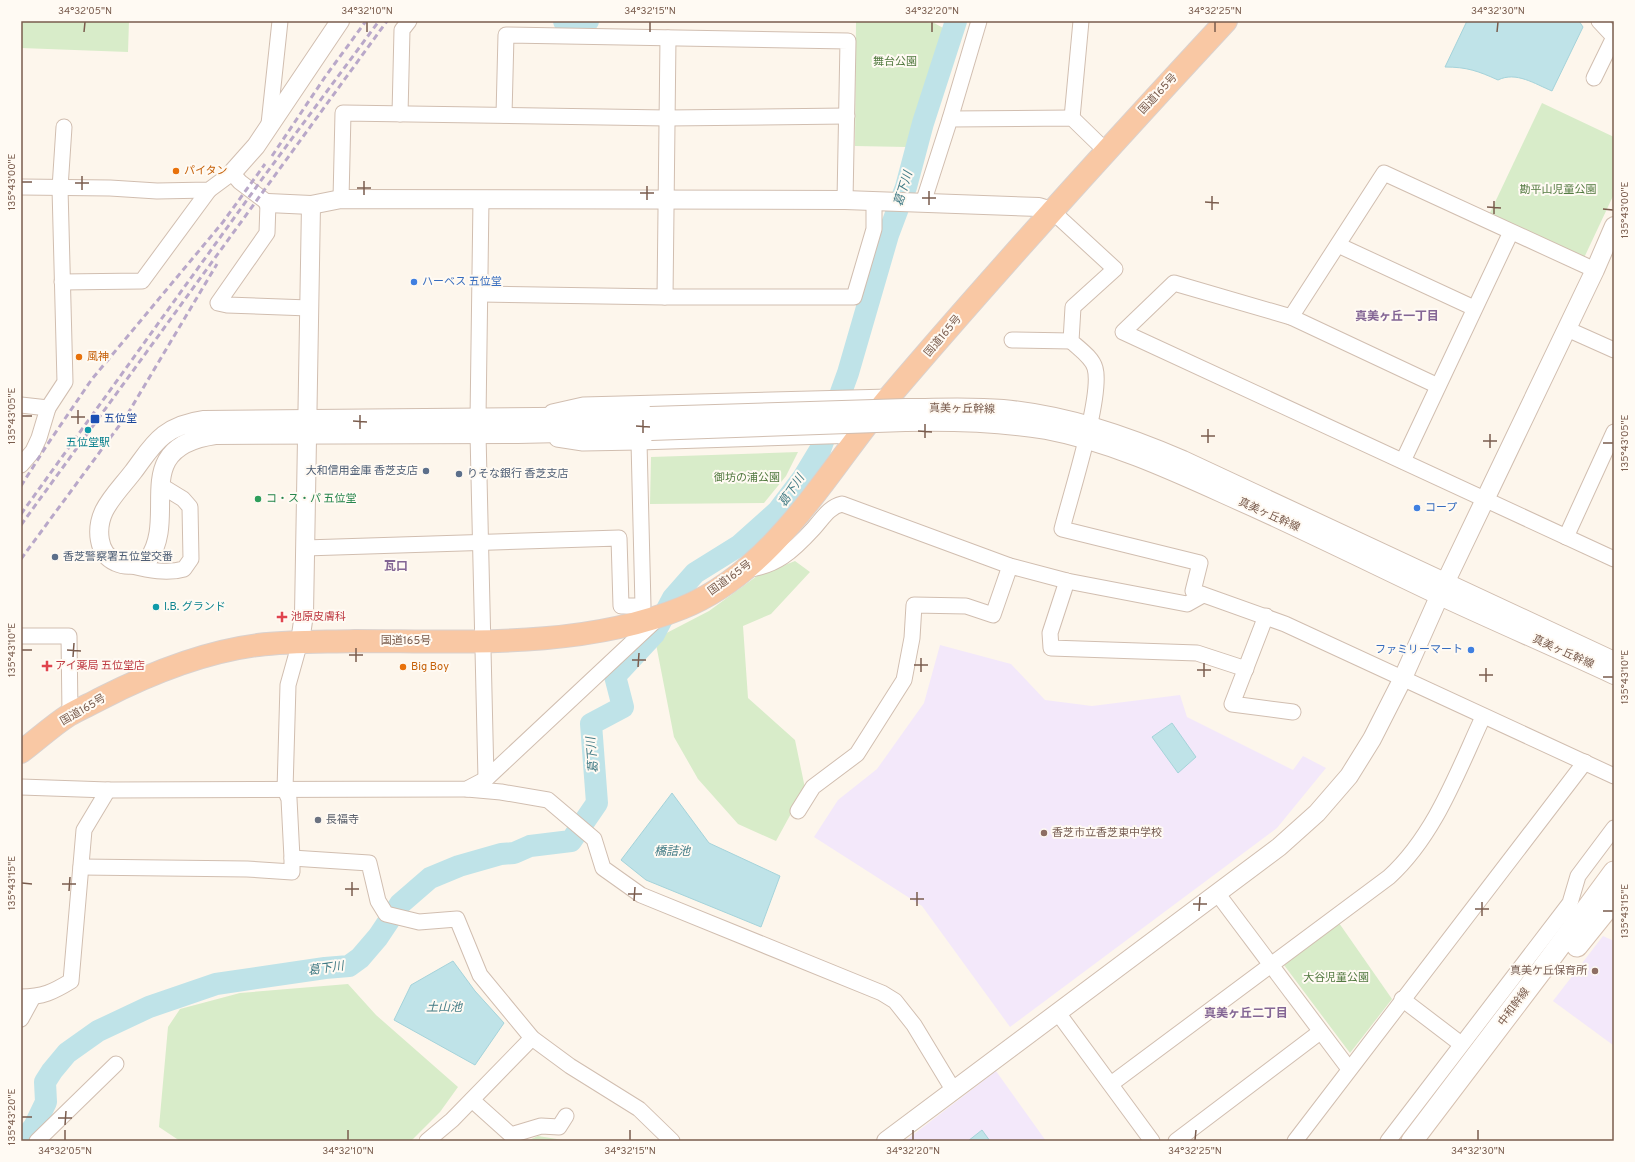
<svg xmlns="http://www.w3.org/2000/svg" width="1635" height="1162" font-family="Overpass,'Noto Sans JP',sans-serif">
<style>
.education{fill:#f3e8fa}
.green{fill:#d8ecc9}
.water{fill:#bfe3e8;stroke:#a5d3da}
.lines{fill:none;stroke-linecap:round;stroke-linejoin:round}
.river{stroke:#bfe3e8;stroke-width:22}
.minor-casing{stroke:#d1beb0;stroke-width:17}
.tertiary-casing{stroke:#d1beb0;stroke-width:20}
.secondary-casing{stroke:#d6c0b0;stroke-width:23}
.trunk-casing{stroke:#dad1cd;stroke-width:24}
.minor{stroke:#fff;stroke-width:15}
.tertiary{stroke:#fff;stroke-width:18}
.secondary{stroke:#fff;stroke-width:21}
.trunk{stroke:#f9c8a4;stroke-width:22}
.rail{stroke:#b9a8c9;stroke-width:3;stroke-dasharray:6 4;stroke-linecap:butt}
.tertiary-bridge-casing{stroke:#d1beb0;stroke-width:20;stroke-linecap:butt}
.tertiary-bridge{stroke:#fff;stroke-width:18}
.ticks{fill:none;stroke:#7a5c4d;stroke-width:1.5}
.food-dot{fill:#e8710a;stroke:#fffaf3;stroke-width:1.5}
.shop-dot{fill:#3f7fe0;stroke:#fffaf3;stroke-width:1.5}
.transit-dot{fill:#1a4fb4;stroke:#fffaf3;stroke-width:1.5}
.culture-dot{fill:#0f9aa8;stroke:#fffaf3;stroke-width:1.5}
.service-dot{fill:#5c6f8a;stroke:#fffaf3;stroke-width:1.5}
.leisure-dot{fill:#2e9e5b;stroke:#fffaf3;stroke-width:1.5}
.health-dot{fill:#e0444e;stroke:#fffaf3;stroke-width:1.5}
.worship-dot{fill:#6b7280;stroke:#fffaf3;stroke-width:1.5}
.education-dot{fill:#8d6e63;stroke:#fffaf3;stroke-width:1.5}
.labels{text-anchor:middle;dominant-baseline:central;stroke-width:4;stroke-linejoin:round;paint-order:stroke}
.park-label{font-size:11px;fill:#537a41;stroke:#fffaf3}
.street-label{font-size:11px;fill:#7a5c4d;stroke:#fffaf3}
.food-label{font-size:11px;fill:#c56008;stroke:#fffaf3;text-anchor:start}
.shop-label{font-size:11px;fill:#366cbe;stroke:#fffaf3;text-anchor:start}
.transit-label{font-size:11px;fill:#164399;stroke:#fffaf3;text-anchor:start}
.culture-label{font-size:11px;fill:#0d838f;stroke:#fffaf3}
.service-label{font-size:11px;fill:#4e5e75;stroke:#fffaf3;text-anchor:start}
.leisure-label{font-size:11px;fill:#27864d;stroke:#fffaf3;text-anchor:start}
.health-label{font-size:11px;fill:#be3a42;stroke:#fffaf3;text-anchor:start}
.worship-label{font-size:11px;fill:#5b616d;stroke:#fffaf3;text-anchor:start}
.education-label{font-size:11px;fill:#785e54;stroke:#fffaf3;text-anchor:start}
.water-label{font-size:12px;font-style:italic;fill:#437c86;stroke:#fffaf3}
.neighbourhood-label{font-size:12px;font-weight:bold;fill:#846695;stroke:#fffaf3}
.neatline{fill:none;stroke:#7a5c4d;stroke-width:1.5}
.ticks-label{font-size:10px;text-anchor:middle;fill:#7a5c4d}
</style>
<rect width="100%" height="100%" fill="#fdf6ec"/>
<g class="education">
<path d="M940 645 1011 664 1045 700 1092 706 1180 695 1187 717 1293 770 1303 756 1326 768 1277 828 1010 1027 922 906 814 837 838 800 877 769 924 703Z"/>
<path d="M1603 936 1614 941 1613 1045 1553 1001Z"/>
<path d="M996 1071 1046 1141H905Z"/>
</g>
<g class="green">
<path d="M21 21H129L128 52 21 48Z"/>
<path d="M856 21H918L934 23 947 30 907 147 855 146Z"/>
<path d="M1542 103 1614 137V194L1583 260 1489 215Z"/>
<path d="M798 452 786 476 764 503 650 504 651 457Z"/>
<path d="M795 561 810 572 771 614 743 626 748 698 795 740 805 788 776 841 738 824 698 779 674 737 655 639 709 611 757 576Z"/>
<path d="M1339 923 1392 999 1350 1053 1284 965Z"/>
<path d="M348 984 376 1015 458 1087 440 1112 411 1141H180L159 1127 168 1027 180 1009 240 993Z"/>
<path d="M538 1136 563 1140 565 1141H527Z"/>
</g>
<g class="water">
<path d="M1467 21H1579L1583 27 1552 91C1535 84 1516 71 1498 80 1478 71 1467 67 1445 67Z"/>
<path d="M1172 723 1196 757 1178 773 1152 737Z"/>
<path d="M672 793 709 843 780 876 761 927 646 880 621 860Z"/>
<path d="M453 961 475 991 504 1023 475 1065 394 1020 411 985Z"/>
<path d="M982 1130 990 1141H968Z"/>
</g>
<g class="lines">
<g class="river">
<path d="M564 21C572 26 581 28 588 21"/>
<path d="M22 1141 34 1127 46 1102 45 1082 52 1071 67 1053 98 1031 149 1007 216 984 325 968 349 966 360 958 378 937 400 904 430 878 459 866 501 854 514 853 530 846 571 841 597 803 591 724 623 707 615 676 654 634 673 598 695 573 740 545 778 511 803 478 820 450 848 373 888 235 906 187 923 123 956 21"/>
</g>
<defs>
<g id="minor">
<path d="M1599 21 1614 37"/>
<path d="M1594 78 1614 37"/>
<path d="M400 114 402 30 409 21"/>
<path d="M504 115 506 35 848 41 845 200"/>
<path d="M1072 118 1081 21"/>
<path d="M950 119 979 21"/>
<path d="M269 124 280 21"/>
<path d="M21 187 110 188 157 191 209 190 232 173 240 182 268 203 267 233 218 303 227 305 309 308"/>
<path d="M341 199 343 113 667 118 847 116"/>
<path d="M923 203 950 119 1072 118 1106 151"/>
<path d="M1052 211 1115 269 1073 307 1071 341C1078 348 1092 357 1095 368 1103 395 1070 497 1062 529L1200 563 1193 591 1285 624 1614 776"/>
<path d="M1338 245 1474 308"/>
<path d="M62 282 142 281 209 190"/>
<path d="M481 294 665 297H854L874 229V202"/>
<path d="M665 297 668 38"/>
<path d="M1291 317 1384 173 1595 270"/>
<path d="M1567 329 1614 350"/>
<path d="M1012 340 1071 341"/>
<path d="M1438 386 1291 317 1174 283 1123 332 1614 559"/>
<path d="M21 405 48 408 65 382 60 188 64 127"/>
<path d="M552 412 583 405 889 397"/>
<path d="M478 419 481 199"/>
<path d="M478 434 486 779"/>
<path d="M557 439 583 443 639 442 859 435"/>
<path d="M1403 461 1511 232"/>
<path d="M21 465 33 451 39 438 48 408"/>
<path d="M1566 537 1614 432"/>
<path d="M305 548 619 538 621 606H643L639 442"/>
<path d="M132 566C148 570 167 574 184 569L191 559 190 507 183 499 165 488 160 482"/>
<path d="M744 570C776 567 793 551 814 528 823 518 829 507 842 504L1010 566 1067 581 1187 604 1203 595"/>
<path d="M1067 581 1050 633 1051 648 1197 653 1246 669"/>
<path d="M1266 616 1232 704 1293 712"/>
<path d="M21 636H69L70 714"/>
<path d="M300 642 288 685 285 790 289 799 292 858 369 863 378 901 386 914 419 922 457 919 480 975 532 1038 570 1066 639 1109 672 1141"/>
<path d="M21 787 108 790 467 789 486 779 657 619"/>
<path d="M467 789 501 792 548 800 594 839 603 868 641 895 882 993 895 1001 914 1025 954 1091"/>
<path d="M798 811 813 787 857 754 904 680 912 638 914 605 966 606 993 615 1010 566"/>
<path d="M81 867 247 869 292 872V858"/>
<path d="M1217 893 1349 1069"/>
<path d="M21 997C43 997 53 992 71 981L84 830 108 790"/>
<path d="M1402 999 1461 1044"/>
<path d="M1058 1013 1152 1141"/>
<path d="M21 1019 33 997"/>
<path d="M1111 1084 1389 877C1435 835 1457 773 1483 717"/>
<path d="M472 1100 511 1135 541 1126 559 1127 566 1116"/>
<path d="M37 1141 116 1064"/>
<path d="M427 1141 452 1120 532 1038"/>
<path d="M1176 1141 1320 1032"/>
<path d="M1295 1141 1585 762"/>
<path d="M1388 1141 1570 903 1578 876 1614 828"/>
</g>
<g id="tertiary">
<path d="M232 173 256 146 340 21"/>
<path d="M268 203 311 205 341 199 845 200 1039 207 1052 211"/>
<path d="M906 408C938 408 971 406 1003 409 1066 415 1125 435 1183 460L1614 661"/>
<path d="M650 416 204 420C189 422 176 426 164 435 151 445 143 459 133 472 123 485 111 497 104 511 96 528 97 554 116 562 127 567 137 565 148 560 180 515 127 448 215 435L518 434 651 431"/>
<path d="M905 422C953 421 999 422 1046 430 1120 444 1189 479 1257 509 1318 537 1379 567 1440 596 1498 623 1556 648 1614 675"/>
<path d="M300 642 304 614 311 205"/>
<path d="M886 1141 1279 847 1317 813 1349 776 1372 739 1402 680 1446 581 1595 270 1614 226"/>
</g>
<g id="secondary">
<path d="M1577 946 1614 900"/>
<path d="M1412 1141 1541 971 1614 872"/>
</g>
<path id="trunk" d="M21 752C37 740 52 726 69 715 79 709 91 704 102 698 151 673 203 652 258 645 290 641 323 642 355 641 463 641 581 649 682 608 776 570 828 469 890 396 999 268 1112 144 1226 21"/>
</defs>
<use href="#minor" class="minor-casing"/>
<use href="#tertiary" class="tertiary-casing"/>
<use href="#secondary" class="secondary-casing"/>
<use href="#trunk" class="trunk-casing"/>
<use href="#minor" class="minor"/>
<use href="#tertiary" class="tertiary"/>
<use href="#secondary" class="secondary"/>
<use href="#trunk" class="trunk"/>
<g class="rail">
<path d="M272 156 325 77 366 21"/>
<path d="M21 486 47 445 92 379 223 222 265 164"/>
<path d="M21 514 265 175 379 21"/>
<path d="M21 525 387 21"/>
<path d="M21 559 127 415 217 264"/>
</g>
<defs>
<g id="tertiary-bridge">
<path d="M650 416 906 408"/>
<path d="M651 431 905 422"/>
</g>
</defs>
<use href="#tertiary-bridge" class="tertiary-bridge-casing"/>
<use href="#tertiary-bridge" class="tertiary-bridge"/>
</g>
<path class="ticks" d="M84 32 85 22M367 32V22M650 32V22M932 32V22M1215 32V22M1497 32 1498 22M22 182H32M75 183H89M357 188H371M82 190V176M640 193H654M364 195V181M922 198H936M647 200V186M1205 202 1219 203M929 205V191M1487 207 1501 208M1603 209 1613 210M1212 210V196M1494 214V201M22 416H32M71 417H85M353 421 367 422M78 424V410M636 426 650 427M360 429V415M918 431 932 432M643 433V420M1201 436H1215M925 438V424M1483 441H1497M1208 443V429M1603 443H1613M1490 448V434M22 650H32M67 650 81 651M349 655H363M73 657 74 643M632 660H646M356 662V648M914 665H928M638 667 639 653M1197 670H1211M921 672V658M1479 675H1493M1204 677V663M1603 677H1613M1486 682V668M22 883 32 884M62 884H76M345 889H359M69 891 70 877M628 894H642M352 896V882M910 899H924M634 901 635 887M1193 904H1207M917 906V892M1475 909H1489M1199 911 1200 897M1603 911H1613M1482 916V902M22 1117H32M58 1118H72M65 1125 66 1111M65 1140V1130M348 1140V1130M630 1140V1130M913 1140V1130M1195 1140 1196 1130M1478 1140V1130"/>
<g class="food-dot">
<circle cx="176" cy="171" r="4"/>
<circle cx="79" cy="357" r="4"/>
<circle cx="403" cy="667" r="4"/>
</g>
<g class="shop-dot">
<circle cx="414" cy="282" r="4"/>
<circle cx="1417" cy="508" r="4"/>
<circle cx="1471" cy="650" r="4"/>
</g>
<rect class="transit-dot" x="90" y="414" width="10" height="10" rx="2"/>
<g class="culture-dot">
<circle cx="88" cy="430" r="4"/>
<circle cx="156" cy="607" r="4"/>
</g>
<g class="service-dot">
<circle cx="426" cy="471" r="4"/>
<circle cx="459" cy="474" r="4"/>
<circle cx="55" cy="557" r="4"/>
</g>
<circle class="leisure-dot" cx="258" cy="499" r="4"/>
<g class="health-dot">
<path d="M280 611h4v4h4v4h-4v4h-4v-4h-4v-4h4z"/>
<path d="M45 660h4v4h4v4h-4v4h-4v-4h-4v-4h4z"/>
</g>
<circle class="worship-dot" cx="318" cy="820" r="4"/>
<g class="education-dot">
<circle cx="1044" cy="833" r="4"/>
<circle cx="1595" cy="971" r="4"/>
</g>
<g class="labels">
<g class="park-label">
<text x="895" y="62">舞台公園</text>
<text x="1558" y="190">勘平山児童公園</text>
<text x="747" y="478">御坊の浦公園</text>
<text x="1336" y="978">大谷児童公園</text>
</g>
<g class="street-label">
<text transform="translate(1158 94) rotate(-47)">国道165号</text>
<text transform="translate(943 336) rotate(-50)">国道165号</text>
<text transform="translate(962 409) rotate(1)">真美ヶ丘幹線</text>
<text transform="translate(1269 515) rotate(24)">真美ヶ丘幹線</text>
<text transform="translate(730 578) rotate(-36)">国道165号</text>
<text x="406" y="641">国道165号</text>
<text transform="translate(1563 652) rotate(24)">真美ヶ丘幹線</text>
<text transform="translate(83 710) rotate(-30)">国道165号</text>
<text transform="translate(1514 1007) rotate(-53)">中和幹線</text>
</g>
<g class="food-label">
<text x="184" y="171">パイタン</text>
<text x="87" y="357">風神</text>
<text x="411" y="667">Big Boy</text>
</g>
<g class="shop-label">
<text x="422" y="282">ハーベス 五位堂</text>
<text x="1425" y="508">コープ</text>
<text x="1463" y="650" text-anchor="end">ファミリーマート</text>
</g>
<g class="transit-label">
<text x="104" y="419">五位堂</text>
</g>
<g class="culture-label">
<text x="88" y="443">五位堂駅</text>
<text x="164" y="607" text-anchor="start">I.B. グランド</text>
</g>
<g class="service-label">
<text x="418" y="471" text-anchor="end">大和信用金庫 香芝支店</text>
<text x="467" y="474">りそな銀行 香芝支店</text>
<text x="63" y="557">香芝警察署五位堂交番</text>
</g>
<g class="leisure-label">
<text x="266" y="499">コ・ス・パ 五位堂</text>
</g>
<g class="health-label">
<text x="291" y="617">池原皮膚科</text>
<text x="55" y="666">アイ薬局 五位堂店</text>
</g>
<g class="worship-label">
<text x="326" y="820">長福寺</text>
</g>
<g class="education-label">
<text x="1052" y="833">香芝市立香芝東中学校</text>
<text x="1587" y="971" text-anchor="end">真美ケ丘保育所</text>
</g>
<g class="water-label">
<text transform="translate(904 189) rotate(-73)">葛下川</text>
<text transform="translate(792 491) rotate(-56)">葛下川</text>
<text transform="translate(593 755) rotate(-95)">葛下川</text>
<text x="672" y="852">橋詰池</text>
<text transform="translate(326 969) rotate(-8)">葛下川</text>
<text x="444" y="1008">土山池</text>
</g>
<g class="neighbourhood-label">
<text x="1397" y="317">真美ヶ丘一丁目</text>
<text x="396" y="567">瓦口</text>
<text x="1246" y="1014">真美ヶ丘二丁目</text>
</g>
</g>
<rect width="1635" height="1162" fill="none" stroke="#fffaf3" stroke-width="44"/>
<rect x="22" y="22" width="1591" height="1118" class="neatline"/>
<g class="ticks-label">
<text x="85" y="14">34°32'05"N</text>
<text x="367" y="14">34°32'10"N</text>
<text x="650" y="14">34°32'15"N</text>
<text x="932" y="14">34°32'20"N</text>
<text x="1215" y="14">34°32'25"N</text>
<text x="1498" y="14">34°32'30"N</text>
<text transform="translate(11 182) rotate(-90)" y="4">135°43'00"E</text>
<text transform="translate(1624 210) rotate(-90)" y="4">135°43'00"E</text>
<text transform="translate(11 416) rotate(-90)" y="4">135°43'05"E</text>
<text transform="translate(1624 443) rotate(-90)" y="4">135°43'05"E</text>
<text transform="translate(11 650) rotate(-90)" y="4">135°43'10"E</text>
<text transform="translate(1624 677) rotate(-90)" y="4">135°43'10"E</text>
<text transform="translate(11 883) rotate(-90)" y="4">135°43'15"E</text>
<text transform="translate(1624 911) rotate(-90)" y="4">135°43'15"E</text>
<text transform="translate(11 1117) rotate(-90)" y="4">135°43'20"E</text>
<text x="65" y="1154">34°32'05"N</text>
<text x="348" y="1154">34°32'10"N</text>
<text x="630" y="1154">34°32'15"N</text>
<text x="913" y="1154">34°32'20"N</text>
<text x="1195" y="1154">34°32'25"N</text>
<text x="1478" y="1154">34°32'30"N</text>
</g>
</svg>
